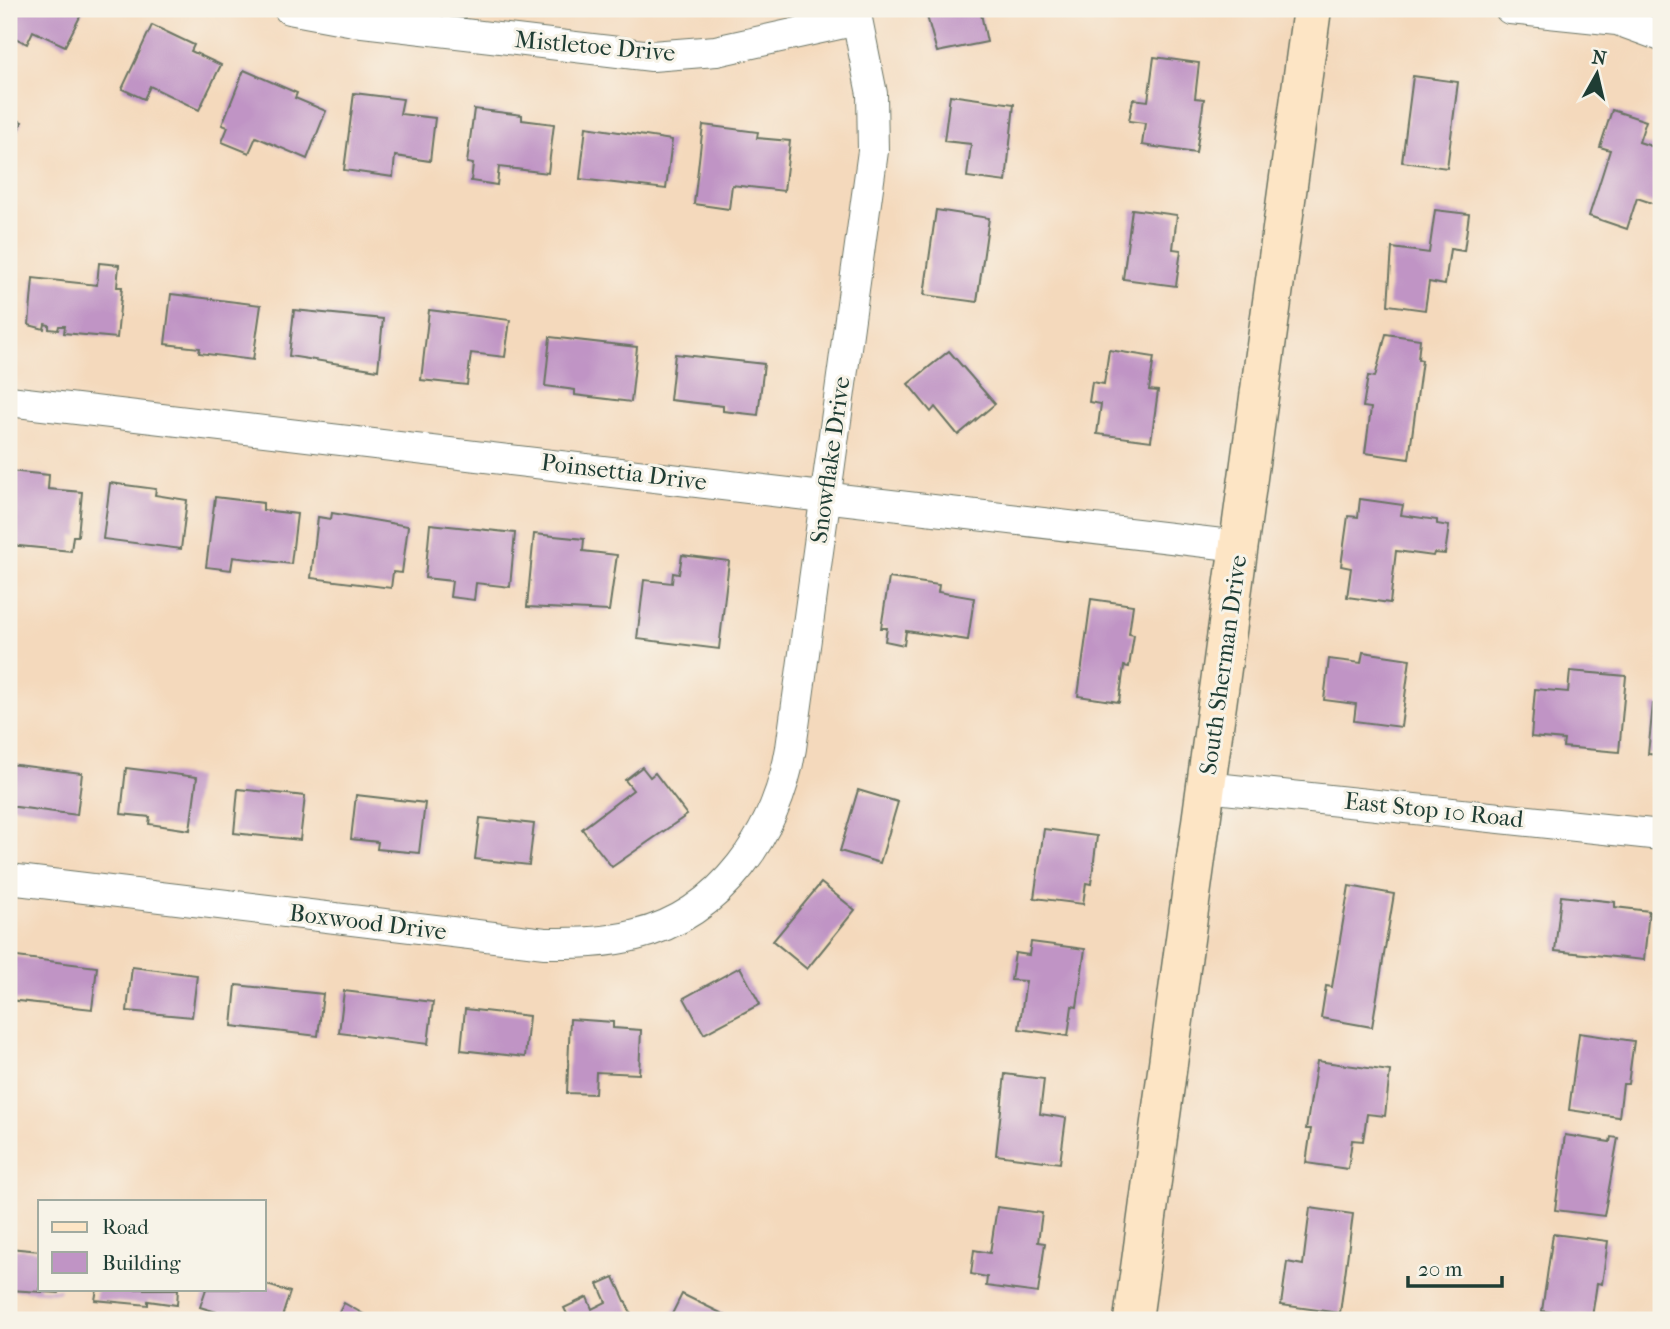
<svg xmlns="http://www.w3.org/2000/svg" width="1670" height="1329" font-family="'IM FELL French Canon',serif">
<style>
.building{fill:#c094c5}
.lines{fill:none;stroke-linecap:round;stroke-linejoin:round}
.street-casing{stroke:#6a7464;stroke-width:32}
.secondary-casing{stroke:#6a7464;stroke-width:41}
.street{stroke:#fff;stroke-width:30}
.secondary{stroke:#fde5c5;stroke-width:38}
.labels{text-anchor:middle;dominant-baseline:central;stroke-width:6;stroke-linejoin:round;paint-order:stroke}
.street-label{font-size:24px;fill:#1f3d34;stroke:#f7f3e8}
</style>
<rect width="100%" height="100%" fill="#f7f3e8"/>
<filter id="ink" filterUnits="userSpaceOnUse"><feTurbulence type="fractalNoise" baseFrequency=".0143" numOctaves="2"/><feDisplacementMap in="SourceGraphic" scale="14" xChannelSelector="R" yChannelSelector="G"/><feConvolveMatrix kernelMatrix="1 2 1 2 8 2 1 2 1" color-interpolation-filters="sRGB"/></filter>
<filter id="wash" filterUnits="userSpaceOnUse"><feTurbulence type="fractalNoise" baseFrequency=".00686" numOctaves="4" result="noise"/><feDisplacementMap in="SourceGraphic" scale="28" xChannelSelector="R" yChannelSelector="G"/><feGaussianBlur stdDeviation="1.57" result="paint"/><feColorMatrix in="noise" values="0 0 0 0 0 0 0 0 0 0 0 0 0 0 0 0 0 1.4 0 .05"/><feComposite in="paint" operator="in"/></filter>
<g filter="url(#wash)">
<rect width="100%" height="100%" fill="#f4d9bc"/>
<g id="blocks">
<g class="building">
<path d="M9 9H84L65 46 33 31 27 44 9 35Z"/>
<path d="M925 9H980L987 42 937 52Z"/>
<path d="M152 25 194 45 191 51 221 65 199 110 150 86 144 99 122 89Z"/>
<path d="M1154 57 1199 63 1195 98 1204 99 1196 153 1142 145 1145 123 1129 121 1133 99 1148 101Z"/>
<path d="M244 70 297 93 295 98 326 111 307 159 256 137 249 153 222 142 228 127 222 125Z"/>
<path d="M1413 76 1458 82 1447 168 1402 162Z"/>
<path d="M354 93 403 99 400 114 435 118 430 161 395 156 393 177 344 170Z"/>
<path d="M950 95 1014 104 1006 182 967 177 971 144 944 141Z"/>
<path d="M474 109 522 115V120L554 124 548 173 499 167 497 185 471 181 473 164 467 163Z"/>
<path d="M1612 110 1646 121 1639 142 1660 149 1657 158 1661 160V206L1637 198 1627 229 1589 216 1610 150 1600 147Z"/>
<path d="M9 116 22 122 9 149Z"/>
<path d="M703 125 758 132 757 138 790 141 784 191 732 185 729 209 694 204Z"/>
<path d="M586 127 672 140 666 189 580 179Z"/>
<path d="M1132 209 1177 215 1173 249 1181 250 1176 286 1123 279Z"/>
<path d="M936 210 989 218 977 302 924 295Z"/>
<path d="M1435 210 1469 214 1464 251 1450 249 1445 285 1429 282 1425 310 1388 305 1392 248 1429 253Z"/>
<path d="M99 263 119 265 117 287H122L117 338 64 333 65 326H59L58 330 49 329V325L45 324 44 329 29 325 33 278 97 285Z"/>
<path d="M171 294 261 305 253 360 199 353 200 348 165 344Z"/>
<path d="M294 310 383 319 378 370 289 356Z"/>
<path d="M429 310 510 320 505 357 471 353 467 385 421 380Z"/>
<path d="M1386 334 1420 339 1418 359 1422 360 1409 459 1365 453 1371 408 1363 407 1368 376 1375 377Z"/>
<path d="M550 337 637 347 631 402 575 395V390L545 386Z"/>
<path d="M1109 350 1154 357 1149 390 1158 391 1151 441 1097 434 1101 404 1089 402 1092 382 1104 384Z"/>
<path d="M949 351 995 404 958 435 935 407 931 412 908 384Z"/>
<path d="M675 354 764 364 758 415 723 411V406L670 400Z"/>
<path d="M9 471 49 475 48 489 82 492 78 536H73L71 551 9 545Z"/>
<path d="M110 483 156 489 155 495 187 500 181 549 103 539Z"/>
<path d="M215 497 263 503V510L297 514 291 564 233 557 231 570 206 567Z"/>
<path d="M1360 499 1403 505 1401 515 1437 520V524L1449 526 1445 554 1434 553 1433 556 1396 551 1390 603 1347 597 1351 568 1341 566 1348 516 1358 517Z"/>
<path d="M332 513 408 526 402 573 393 572 391 588 311 578 318 517 331 519Z"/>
<path d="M430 524 515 533 510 587 476 583 474 600 450 597 452 581 425 578Z"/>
<path d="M534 534 584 539 583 551 617 555 609 611 527 607Z"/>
<path d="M682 555 729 561 719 649 637 639 644 580 672 583 673 573 679 574Z"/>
<path d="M889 578 939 585 938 592 974 598 968 640 906 631 904 645 885 641 887 628H881Z"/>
<path d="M1091 599 1133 605 1129 634 1134 635 1129 667 1124 666 1119 702 1078 696Z"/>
<path d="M1363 652 1410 659 1401 727 1354 721 1356 704 1324 700 1329 659 1361 663Z"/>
<path d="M1570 671 1626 676 1619 752 1563 747 1564 740 1531 737 1535 689 1568 692Z"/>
<path d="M1653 704 1661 705V755L1648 754Z"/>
<path d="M9 764 82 773 77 815 9 806Z"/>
<path d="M642 767 650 777 655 773 687 815 612 867 582 829 633 790 625 780Z"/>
<path d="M126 768 197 777 190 830 149 824 150 817 121 814Z"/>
<path d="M238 789 305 796 300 840 234 833Z"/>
<path d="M858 790 898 802 880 863 840 851Z"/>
<path d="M356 795 425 803 419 853 377 849 378 842 351 839Z"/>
<path d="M480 818 534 824 529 865 475 859Z"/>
<path d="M1044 829 1097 836 1091 884 1086 883 1083 904 1034 898Z"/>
<path d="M821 883 855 910 807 969 773 941Z"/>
<path d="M1349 886 1394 894 1372 1027 1321 1018 1326 986 1332 987Z"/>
<path d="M1561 896 1615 902V907L1649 911 1644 960 1555 951Z"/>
<path d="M1031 942 1085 949 1077 1007 1072 1006 1068 1036 1019 1029 1026 981 1011 980 1015 953 1029 955Z"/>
<path d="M9 956 97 967 92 1009 9 1000Z"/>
<path d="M132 967 197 975 192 1017 127 1011Z"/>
<path d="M740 967 760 1004 704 1034 684 998Z"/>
<path d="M236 985 323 994 318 1036 232 1026Z"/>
<path d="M344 991 433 1002 428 1044 339 1033Z"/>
<path d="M465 1009 529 1016 525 1057 461 1050Z"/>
<path d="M570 1019 613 1022V1028L641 1030 639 1074 596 1072 595 1094 567 1093Z"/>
<path d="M1579 1033 1634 1041 1628 1084H1623L1619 1117 1569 1110Z"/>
<path d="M1317 1061 1390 1071 1385 1116 1367 1114 1363 1141 1352 1140 1348 1169 1306 1163 1311 1129H1306Z"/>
<path d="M1005 1074 1044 1079 1040 1114 1066 1118 1060 1163 996 1155Z"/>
<path d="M1565 1135 1610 1142 1611 1137 1618 1138 1604 1216 1555 1210Z"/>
<path d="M997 1207 1042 1213 1038 1242 1045 1243 1038 1293 986 1286 987 1277 971 1274 974 1250 990 1253Z"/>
<path d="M1310 1208 1353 1214 1340 1313 1281 1305 1287 1262 1303 1265Z"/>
<path d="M1553 1234 1608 1241 1602 1284 1597 1283 1592 1317 1542 1311Z"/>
<path d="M9 1248 40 1251V1289H60L59 1293 9 1290Z"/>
<path d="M614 1277 634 1320H570L564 1308 587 1297 592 1309 606 1302 598 1284Z"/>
<path d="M264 1284 290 1292 281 1320H243L200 1307 206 1289H264Z"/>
<path d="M97 1289H178L177 1305 148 1301V1305L95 1300Z"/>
<path d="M682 1294 735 1320H669Z"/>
<path d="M344 1303 374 1320H335Z"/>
</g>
</g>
</g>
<g filter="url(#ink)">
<use href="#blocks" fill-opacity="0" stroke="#6a7464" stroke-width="2"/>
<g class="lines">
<defs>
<g id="street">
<path d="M289 9 354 21 652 56 716 51 857 20"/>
<path d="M1510 9 1617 20 1661 36"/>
<path d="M9 401 1239 546"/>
<path d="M1206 787 1661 835"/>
<path d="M9 879 545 943C576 943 606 943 636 935 722 914 777 832 791 748L873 151 872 94 855 9"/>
</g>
<path id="secondary" d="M1133 1320 1312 9"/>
</defs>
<use href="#street" class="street-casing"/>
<use href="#secondary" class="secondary-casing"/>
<use href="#street" class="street"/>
<use href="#secondary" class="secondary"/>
</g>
</g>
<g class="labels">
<g class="street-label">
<text transform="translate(595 46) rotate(5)">Mistletoe Drive</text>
<text transform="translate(830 460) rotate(-82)">Snowflake Drive</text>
<text transform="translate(624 472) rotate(7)">Poinsettia Drive</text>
<text transform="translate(1223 665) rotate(-82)">South Sherman Drive</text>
<text transform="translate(1434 810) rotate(6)">East Stop 10 Road</text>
<text transform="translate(368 922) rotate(7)">Boxwood Drive</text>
</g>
</g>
<rect width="1670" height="1329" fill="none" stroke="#f7f3e8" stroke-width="35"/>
<rect x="38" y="1200" width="228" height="91" fill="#f7f3e8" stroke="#a1aaa0" stroke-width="2"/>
<rect x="52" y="1222" width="35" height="10" fill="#fde5c5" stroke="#a1aaa0" stroke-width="2"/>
<text x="102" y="1234" font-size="21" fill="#1f3d34">Road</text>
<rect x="52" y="1252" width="35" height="21" fill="#c094c5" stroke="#a1aaa0" stroke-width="2"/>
<text x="102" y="1270" font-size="21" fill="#1f3d34">Building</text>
<g transform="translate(1597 74) rotate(8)" stroke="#f7f3e8" stroke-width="5" paint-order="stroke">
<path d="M0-5L12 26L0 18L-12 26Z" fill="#1f3d34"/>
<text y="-10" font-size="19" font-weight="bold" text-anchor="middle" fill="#1f3d34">N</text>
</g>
<path d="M1408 1276v10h94v-10" fill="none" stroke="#1f3d34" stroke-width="3.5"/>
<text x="1418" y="1276" font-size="21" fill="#1f3d34" stroke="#f7f3e8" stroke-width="5" paint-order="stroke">20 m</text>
</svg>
